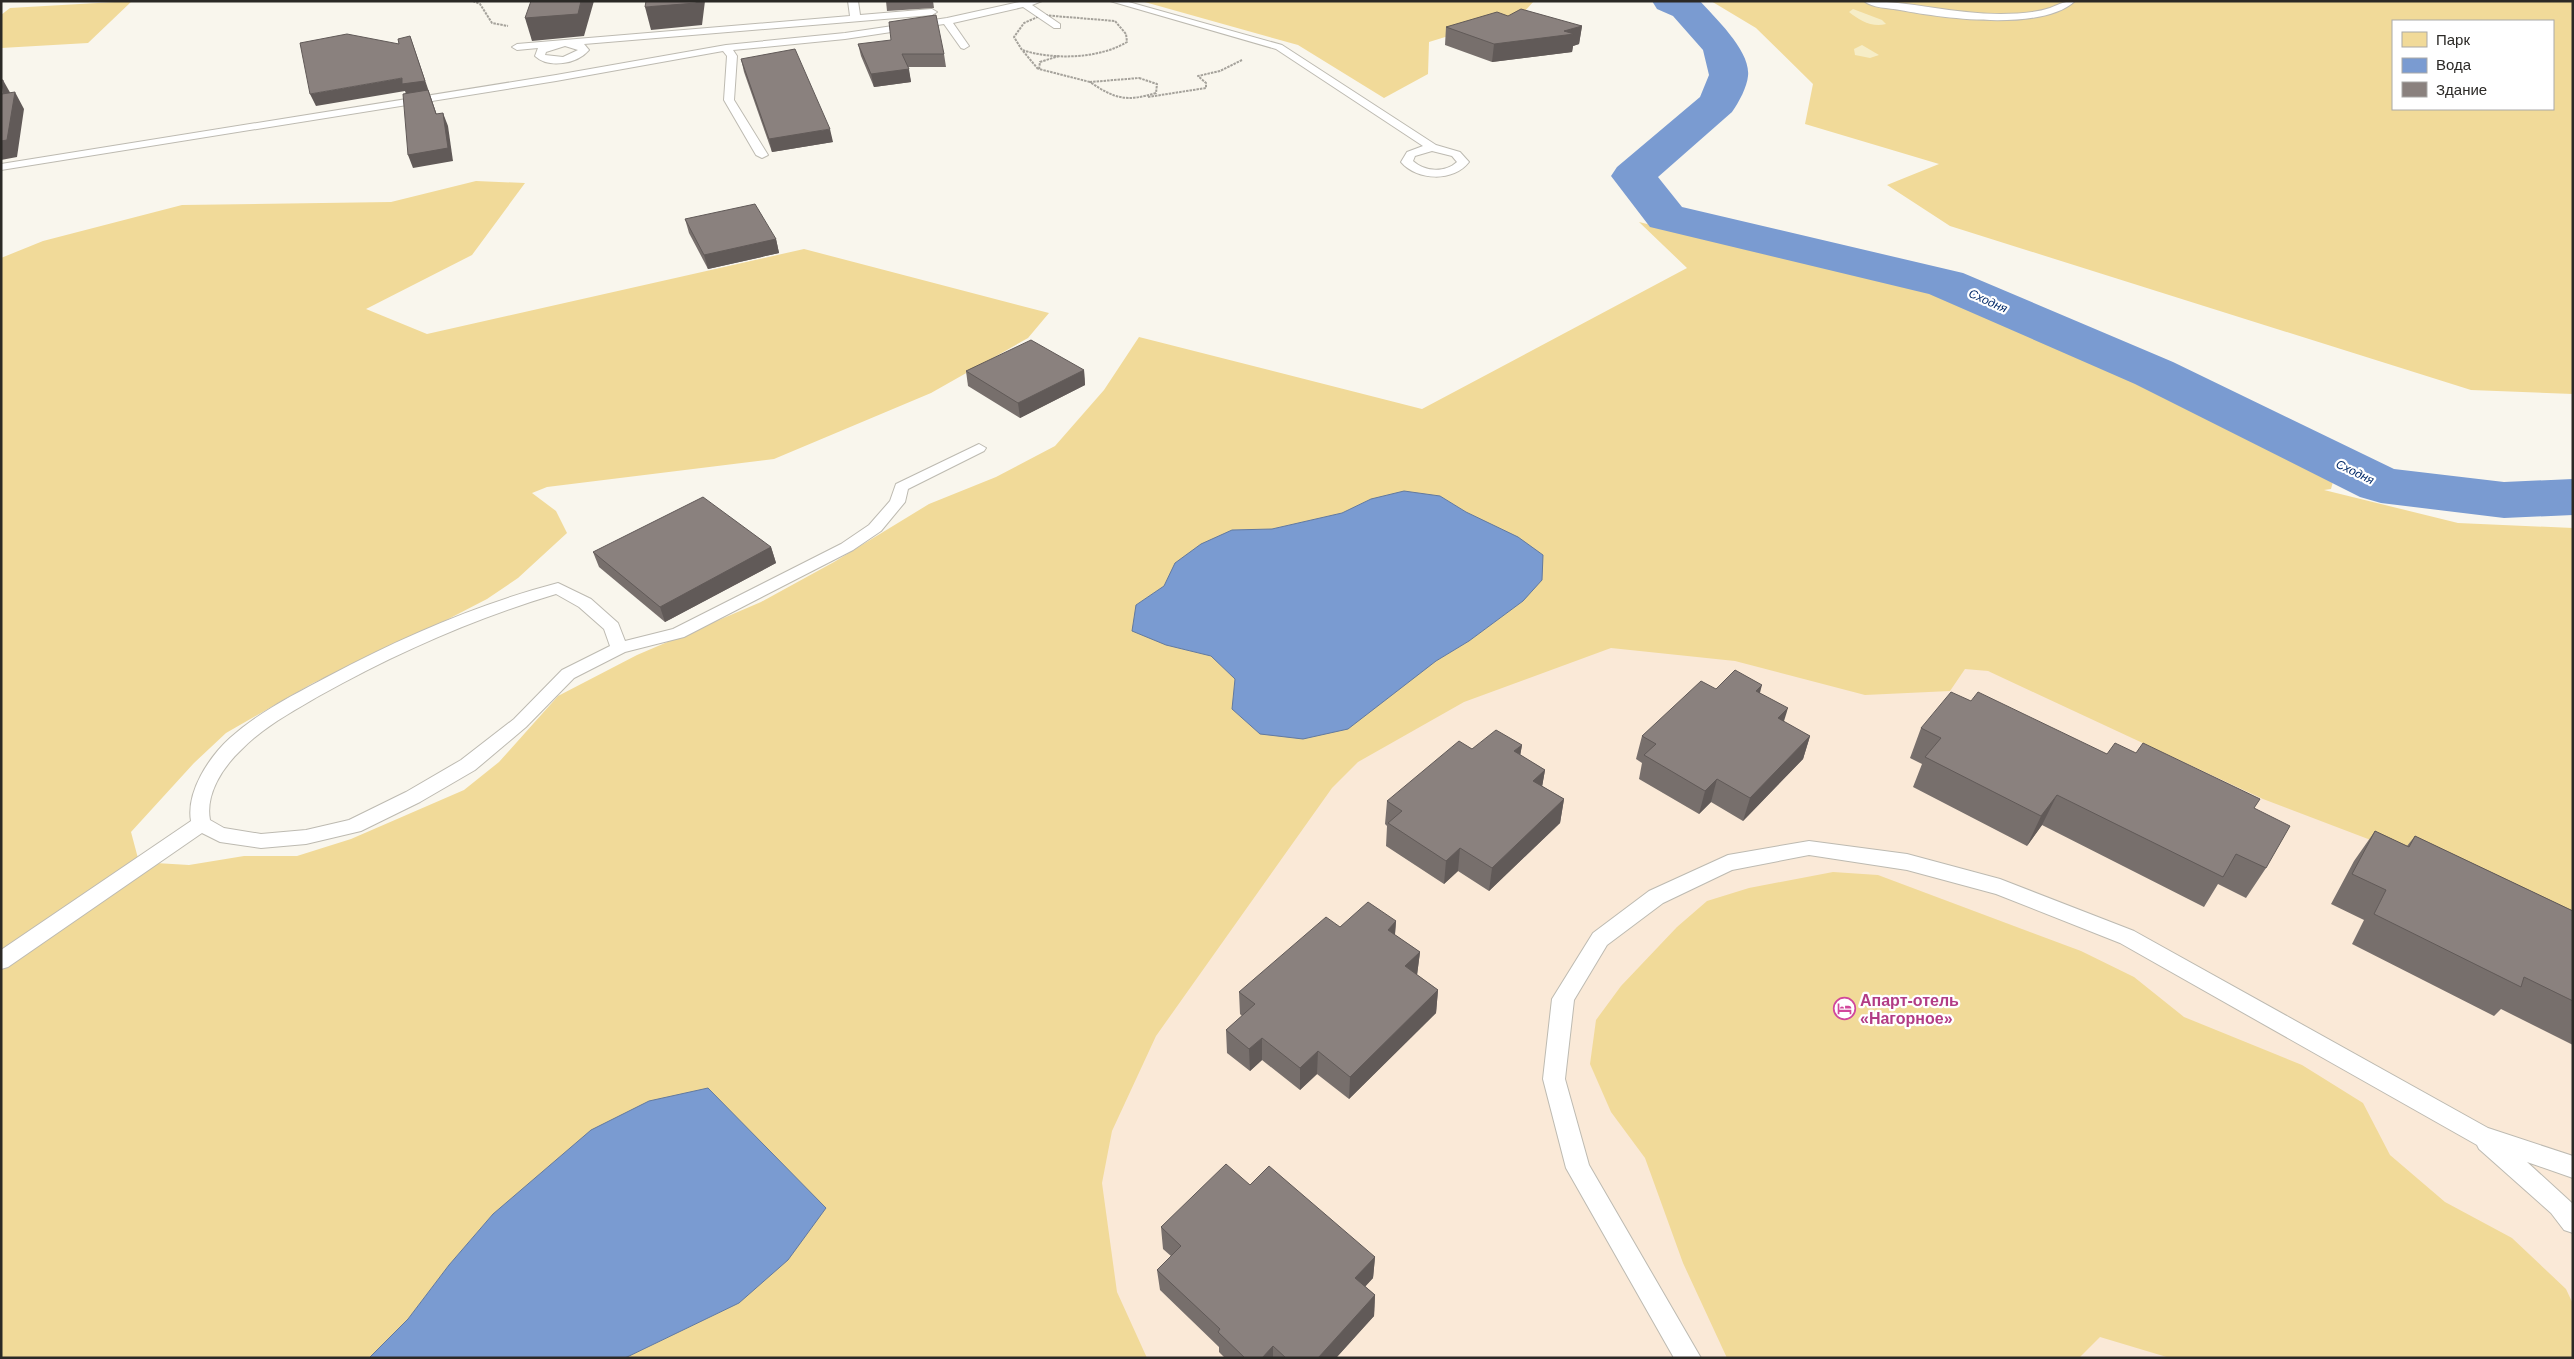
<svg xmlns="http://www.w3.org/2000/svg" width="2574" height="1359" font-family="Arial,sans-serif">
<style>
.commercial{fill:#fae9d7}
.green{fill:#f1da99;fill-rule:evenodd}
.sand{fill:#f6edc7}
.water{fill:#7a9bd1;stroke:#62799e}
.lines{fill:none;stroke-linecap:round;stroke-linejoin:round}
.river{fill:#7a9bd1;fill-rule:evenodd}
.lane-casing{stroke:#bdbab1;stroke-width:2}
.path{stroke:#a5a29b;stroke-width:2;stroke-dasharray:2.5 1;stroke-linecap:butt}
.lane{fill:#fff;fill-rule:evenodd}
.wall{fill:#776f6c}
.shaded-wall{fill:#615a58}
.building{fill:#8a817e;stroke:#615a58}
.labels{text-anchor:middle;dominant-baseline:central;stroke-width:4.5;stroke-linejoin:round;paint-order:stroke}
.far-water-label{font-size:12px;font-style:italic;fill:#032a69;stroke:#fff}
.near-hotel-label{font-size:16px;font-weight:bold;fill:#b23c85;stroke:#fff;text-anchor:start}
</style>
<rect width="100%" height="100%" fill="#f9f6ed"/>
<path class="commercial" d="M1577 598 1805 627 2055 687 2573 847V1358H762L1157 887Z"/>
<g class="green">
<path d="M132 1 88 43 1 48V15L10 8Z"/>
<path d="M1141 1H1534L1523 13 1429 42 1428 74 1384 98 1298 45Z"/>
<path d="M1711 1H2573V394L2471 390 1950 226 1887 185 1939 164 1805 124 1813 84 1756 28ZM2393 21H2553V109H2393Z"/>
<path d="M476 181 525 183 472 255 366 309 427 334 804 249 1049 313 1028 338 931 393 774 459 547 487 532 493 556 511 567 533 518 578 487 599 400 644 313 683 226 733 194 763 131 832 139 862 189 865 244 856H297L351 839 464 790 499 762 558 696 637 655 761 602 834 562 929 504 996 477 1055 446 1104 390 1139 337 1422 409 1687 268 1639 222 1760 252 1863 270 1982 310 2130 372 2336 471 2331 489 2324 490 2458 523 2573 528V929L2460 874 2263 799 1988 671 1965 669 1950 691 1865 695 1735 661 1611 648 1464 702 1358 762 1332 788 1156 1036 1112 1131 1102 1183 1117 1292 1147 1358H625L739 1303 493 1214 449 1265 408 1319 369 1358H1V258L43 241 182 205 391 202ZM1440 496 1466 512 1523 601 1469 641 1436 661 1260 734 1232 709 1235 679 1211 656 1166 645 1136 605 1164 586 1232 530 1272 529 1342 513 1371 499Z"/>
<path d="M1833 872 1878 875 2081 951 2134 977 2184 1017 2302 1065 2363 1103 2390 1155 2445 1202 2512 1238 2566 1289 2573 1304V1358H2170L2100 1337 2079 1358H1727L1683 1263 1645 1158 1611 1112 1590 1064 1596 1020 1621 986 1677 927 1707 901 1749 888Z"/>
</g>
<g class="sand">
<path d="M1853 9 1882 20 1886 24C1872 28 1859 20 1849 12Z"/>
<path d="M1862 45 1879 55 1870 58 1855 55 1854 49Z"/>
</g>
<g class="water">
<path d="M1404 491 1440 496 1466 512 1518 537 1543 555 1542 580 1523 601 1469 641 1436 661 1348 729 1303 739 1260 734 1232 709 1235 679 1211 656 1166 645 1132 631 1136 605 1164 586 1175 563 1201 544 1232 530 1272 529 1342 513 1371 499Z"/>
<path d="M708 1088 826 1208 788 1260 739 1303 625 1358H369L408 1319 449 1265 493 1214 591 1130 649 1101Z"/>
</g>
<g class="lines">
<path class="river" d="M1652 1H1700C1715 18 1751 51 1748 76 1747 87 1739 102 1732 112L1658 177 1682 207 1963 273 2173 362 2394 469 2504 482 2573 479V515L2504 518 2381 503 2360 497 2135 384 1929 294 1650 227 1611 176 1617 167 1700 97 1709 75 1703 50 1673 16 1657 9Z"/>
<defs>
<g id="lane">
<path d="M848 1H858L860 15 932 9 937 12 932 15 584 44 589 50C577 64 549 69 535 56L538 48 517 50 512 47 517 44 850 16ZM565 46 578 50 563 57 545 55 546 52Z"/>
<path d="M1024 1H1042L1032 5 1060 24V28H1054L1023 7 953 23 969 46 964 49 961 48 944 24 845 39 733 50 737 56 734 100 768 155 762 158 756 155 724 100 727 56 723 51 556 81 1 170V164L556 75 726 45 845 33 947 18Z"/>
<path d="M1110 1H1125L1282 45 1436 145 1460 152 1469 162C1454 182 1417 181 1401 162L1407 152 1423 146 1276 49ZM1432 151 1452 156 1457 162C1445 173 1425 172 1413 161L1415 156Z"/>
<path d="M1864 1C1909 1 1954 14 2001 14 2017 14 2035 13 2050 8 2060 4 2065 1 2075 1 2042 32 1942 18 1900 10 1889 8 1872 8 1864 1Z"/>
<path d="M979 444 986 448 984 451 908 489 905 502 881 531 853 550 684 637 625 652 574 678 526 727 475 770 420 802 361 831 306 844 261 848 220 842 202 833 8 967 1 969V950L191 821C186 792 209 757 230 738 259 712 295 694 329 676 402 637 478 604 558 583L591 599 618 623 625 641 673 629 841 544 869 525 890 501 896 484ZM556 594 579 607 604 629 610 646 562 670 514 719 461 760 406 792 349 820 306 830 261 834 224 828 210 820C205 794 223 767 241 750 263 727 292 712 319 696 394 654 473 619 556 594Z"/>
<path d="M1809 841 1907 854 2000 879 2134 931 2488 1128 2573 1156V1178L2527 1162 2573 1204V1233L2564 1230 2551 1213 2479 1149 2477 1145 2120 943 1996 894 1907 870 1809 855 1732 870 1663 903 1607 945 1574 1000 1565 1079 1589 1165 1701 1358H1674L1566 1168 1543 1079 1552 999 1593 933 1649 891 1728 855Z"/>
</g>
</defs>
<use href="#lane" class="lane-casing"/>
<g class="path">
<path d="M473 1 480 4 492 23 508 26"/>
<path d="M1042 15 1115 21 1126 34 1127 42C1099 59 1053 60 1022 50L1014 37 1024 23Z"/>
<path d="M1023 51 1038 69"/>
<path d="M1059 56 1040 62 1039 69 1090 82"/>
<path d="M1139 78 1157 84 1156 93C1126 102 1115 99 1090 82Z"/>
<path d="M1148 97 1206 88V83L1198 76 1220 71 1242 60"/>
</g>
<use href="#lane" class="lane"/>
</g>
<g class="wall">
<path d="M886 1H933L934 8 887 11Z"/>
<path d="M1508 16 1582 26 1579 44 1573 46 1572 52 1492 62 1445 45 1446 27Z"/>
<path d="M858 44 944 54 946 67H908L911 82 874 87 861 56Z"/>
<path d="M741 59 833 142 772 152 744 72Z"/>
<path d="M685 219 776 239 779 253 708 269 689 233Z"/>
<path d="M1084 370 1085 385 1020 418 968 386 966 371Z"/>
<path d="M771 547 776 563 665 622 599 567 593 552Z"/>
<path d="M1716 689 1760 693 1784 722 1810 736 1803 759 1743 821 1711 802 1699 814 1639 779 1642 763 1636 759 1642 736Z"/>
<path d="M1971 701 2107 754 2254 808 2266 868 2246 898 2218 884 2204 907 2042 825 2027 846 1913 787 1922 764 1910 758 1921 728Z"/>
<path d="M1522 745 1520 755 1545 770 1542 786 1564 799 1560 823 1489 891 1458 871 1444 884 1386 846 1387 826 1385 824 1387 801 1472 749Z"/>
<path d="M2375 831 2407 846 2415 836 2573 911V1045L2501 1009 2494 1016 2352 944 2364 920 2331 904 2354 861Z"/>
<path d="M1396 921 1395 935 1420 952 1417 975 1438 990 1436 1013 1349 1099 1317 1074 1300 1090 1262 1060 1250 1071 1227 1053 1226 1030 1242 1016 1240 1014 1239 992 1340 927Z"/>
<path d="M1250 1185 1375 1257 1373 1278 1365 1286 1375 1295 1374 1316 1336 1358H1225L1219 1352V1347L1160 1290 1157 1270 1171 1256 1163 1249 1161 1227Z"/>
</g>
<g class="shaded-wall">
<path d="M581 1H594L584 36 532 41 525 18Z"/>
<path d="M697 1H705L702 25 651 30 645 7Z"/>
<path d="M1582 26 1579 44 1573 46 1572 52 1492 62 1494 44 1564 31Z"/>
<path d="M410 36 441 127 407 97 405 91 316 106 310 94 402 78Z"/>
<path d="M909 69 911 82 874 87 871 74Z"/>
<path d="M3 80 12 96 15 92 24 109 17 157 1 160Z"/>
<path d="M443 113 448 126 453 161 413 168 408 155Z"/>
<path d="M830 129 833 142 772 152 769 139Z"/>
<path d="M776 239 779 253 708 269 704 255Z"/>
<path d="M1084 370 1085 385 1020 418 1018 403Z"/>
<path d="M771 547 776 563 665 622 660 607Z"/>
<path d="M1762 685 1756 708V691Z"/>
<path d="M1788 708 1781 731 1778 718Z"/>
<path d="M1810 736 1803 759 1743 821 1750 798Z"/>
<path d="M1522 745 1518 768 1514 751Z"/>
<path d="M1545 770 1541 793 1533 781Z"/>
<path d="M1717 779 1711 802 1699 814 1705 791Z"/>
<path d="M2057 795 2042 825 2027 846 2041 816Z"/>
<path d="M1564 799 1560 823 1489 891 1492 868Z"/>
<path d="M1460 848 1458 871 1444 884 1446 861Z"/>
<path d="M1396 921 1394 944 1388 930Z"/>
<path d="M1420 952 1417 975 1405 966Z"/>
<path d="M1438 990 1436 1013 1349 1099 1350 1077Z"/>
<path d="M1262 1038V1060L1250 1071 1249 1049Z"/>
<path d="M1318 1051 1317 1074 1300 1090V1068Z"/>
<path d="M1375 1257 1373 1278 1354 1299 1355 1278Z"/>
<path d="M1375 1295 1374 1316 1336 1358H1318Z"/>
<path d="M1273 1346V1358H1262Z"/>
</g>
<g class="building">
<path d="M531 1H581L578 14 525 18Z"/>
<path d="M646 1H697L696 3 645 7Z"/>
<path d="M1521 9 1582 26 1564 31 1574 34 1494 44 1446 27 1497 12 1508 16Z"/>
<path d="M936 15 944 54H902L909 69 871 74 858 44 891 40 889 22Z"/>
<path d="M347 34 399 44 398 39 410 36 425 81 402 84V78L310 94 300 43Z"/>
<path d="M795 49 830 129 769 139 741 59Z"/>
<path d="M1 80H3L2 94 15 92 7 140 1 141Z"/>
<path d="M428 90 436 114 443 113 448 148 408 155 403 94Z"/>
<path d="M755 204 776 239 704 255 685 219Z"/>
<path d="M1031 340 1084 370 1018 403 966 371Z"/>
<path d="M703 497 771 547 660 607 593 552Z"/>
<path d="M1735 670 1762 685 1756 691 1788 708 1778 718 1810 736 1750 798 1717 779 1705 791 1644 755 1656 744 1642 736 1701 681 1716 689Z"/>
<path d="M1951 692 1971 701 1978 692 2107 754 2115 743 2136 753 2143 743 2260 799 2254 808 2290 826 2266 868 2236 854 2223 877 2057 795 2041 816 1925 757 1941 738 1921 728Z"/>
<path d="M1496 730 1522 745 1514 751 1545 770 1533 781 1564 799 1492 868 1460 848 1446 861 1388 823 1402 811 1387 801 1459 741 1472 749Z"/>
<path d="M2375 831 2409 847 2415 836 2573 911V1001L2524 977 2521 987 2374 914 2386 890 2352 874Z"/>
<path d="M1368 902 1396 921 1388 930 1420 952 1405 966 1438 990 1350 1077 1318 1051 1300 1068 1262 1038 1249 1049 1226 1030 1255 1004 1239 992 1326 917 1340 927Z"/>
<path d="M1226 1164 1250 1185 1269 1166 1375 1257 1355 1278 1375 1295 1318 1358H1286L1273 1346 1262 1358H1245L1218 1332 1220 1329 1157 1270 1181 1246 1161 1227Z"/>
</g>
<defs>
<symbol id="hotel-ring" viewBox="-11 -11 22 22"><circle r="9.5" fill="#fff" stroke="#d1479c" stroke-width="1.5"/><path d="M-6-4.5h1.5V1H6V5H4.5V3h-9V5H-6ZM-4 0a1.8 1.8 0 1 1 3.6 0ZM.5 0V-2.5h3Q6-2.5 6 0Z" fill="#d1479c"/></symbol>
</defs>
<g fill-rule="evenodd">
<use href="#hotel-ring" x="1832" y="996" width="25" height="25"/>
</g>
<g class="labels">
<g class="far-water-label">
<text transform="translate(1988 301) rotate(24)">Сходня</text>
<text transform="translate(2355 472) rotate(26)">Сходня</text>
</g>
<g class="near-hotel-label">
<text x="1860" y="1000">Апарт-отель<tspan x="1860" dy="18">«Нагорное»</tspan></text>
</g>
</g>
<rect width="2574" height="1359" fill="none" stroke="#2b2926" stroke-width="5"/>
<rect x="2392" y="20" width="162" height="90" fill="#ffffff" stroke="#aaa9a8"/>
<rect x="2402" y="32" width="25" height="15" fill="#f1da99" stroke="#aaa9a8"/>
<text x="2436" y="45" font-size="15" fill="#2b2926">Парк</text>
<rect x="2402" y="58" width="25" height="15" fill="#7a9bd1" stroke="#aaa9a8"/>
<text x="2436" y="70" font-size="15" fill="#2b2926">Вода</text>
<rect x="2402" y="82" width="25" height="15" fill="#8a817e" stroke="#aaa9a8"/>
<text x="2436" y="95" font-size="15" fill="#2b2926">Здание</text>
</svg>
